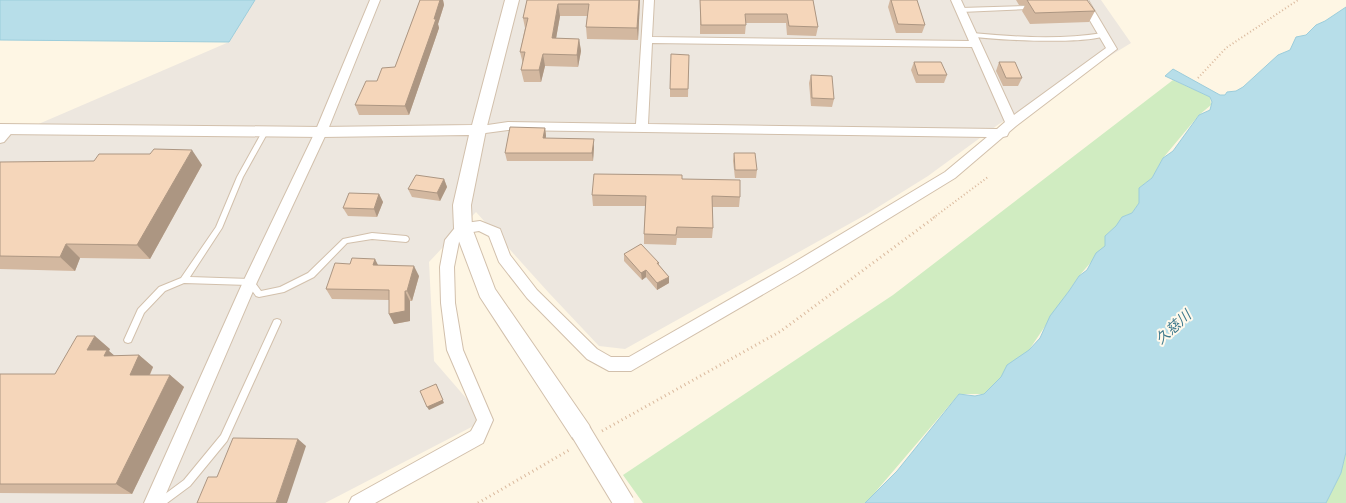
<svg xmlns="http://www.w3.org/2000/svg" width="1346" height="503" font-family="'Public Sans','Noto Sans JP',sans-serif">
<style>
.industrial{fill:#ede7df}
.green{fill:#d0ecc1}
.water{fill:#b7dee9;stroke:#9ccddb}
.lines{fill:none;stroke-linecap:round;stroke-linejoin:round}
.service-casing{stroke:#d2c0ac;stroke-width:2}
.minor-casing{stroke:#d2c0ac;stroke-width:2}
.tertiary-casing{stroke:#d2c0ac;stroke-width:2}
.path-far1{stroke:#dab99d;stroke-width:2;stroke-dasharray:1 2.5;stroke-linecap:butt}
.path{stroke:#dab99d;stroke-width:3;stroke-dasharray:1 3.5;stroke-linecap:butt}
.service{fill:#fff;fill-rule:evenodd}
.minor{fill:#fff;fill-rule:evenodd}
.tertiary{fill:#fff;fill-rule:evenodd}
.tertiary-bridge-casing{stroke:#d2c0ac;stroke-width:22;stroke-linecap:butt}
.tertiary-bridge{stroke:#fff;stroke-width:20}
.wall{fill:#d3b8a0}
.shaded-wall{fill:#ac9682}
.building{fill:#f5d6ba;stroke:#ac9682}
.labels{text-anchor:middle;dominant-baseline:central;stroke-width:4;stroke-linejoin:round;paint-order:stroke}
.water-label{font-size:14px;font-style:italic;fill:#407a8d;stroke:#fff9ec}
</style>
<rect width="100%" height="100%" fill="#fef6e4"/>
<path class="industrial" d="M255 0H1101L1131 43 999 124 928 176 867 214 625 349 599 346 549 293 476 212 429 262 434 361 485 420 325 503H0V133L13 135 229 42Z"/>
<g class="green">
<path d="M1173 80 1210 97 1211 105 1199 115 1163 158 1152 178 1139 188V203L1132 213 1122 217 1116 226 1105 236V246L1079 276 1029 350 984 394H959L866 503H643L623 475 893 295Z"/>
<path d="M1346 452V503H1326L1341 473Z"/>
</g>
<g class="water">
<path d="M0 0H255L229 42 0 40Z"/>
<path d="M1346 7V452L1341 473 1326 503H865L897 471 959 394 975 396 984 394 1001 377 1007 365 1029 350 1040 338 1050 316 1069 291 1079 276 1087 270 1096 253 1105 246V236L1116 226 1122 217 1132 213 1139 203V188L1152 178 1163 158 1173 151 1199 115 1210 110 1212 102 1210 97 1165 76 1173 69 1220 95H1225L1227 92 1236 91 1243 87 1278 55 1290 50 1296 37 1306 35 1316 25 1325 21Z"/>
</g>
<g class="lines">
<defs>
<g id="service">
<path d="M1026 6 1028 7V9L961 12 958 10 961 8Z"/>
<path d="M972 33C1016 37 1059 40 1103 33L1106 35C1090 45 992 40 970 36V34Z"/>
<path d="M265 130 268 132 243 177 222 228 190 277 250 279 253 280 261 291 280 287 308 273 343 239 372 233 406 236 408 237 409 239 408 241 406 242 372 239 347 243 314 277 284 292 259 297 256 296 248 285 184 283 165 291 144 313 131 342 128 343 125 342 124 340 138 309 159 287 181 278 216 227 237 177 262 132Z"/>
<path d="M277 319 280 320 281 322 227 441 190 486 167 503H156L157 500 184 480 221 435 273 322 274 320Z"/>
</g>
<g id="minor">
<path d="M370 0H380L327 132 257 282 162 503H144L243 282 315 132Z"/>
<path d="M644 0H654L652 37 969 41 951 0H961L1014 115 1106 48 1078 0H1088L1117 49 1016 126 1009 132 1007 136 1003 137 955 178 798 274 631 371H609L587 359 527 298 499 262 489 236 479 231 467 233 459 242 454 267 455 303 463 350 493 420 483 443 375 503H349L352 497 471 431 477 420 447 350 441 303 440 267 445 240 458 224 480 221 500 229 510 255 537 290 597 349 611 357H629L788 266 945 172 987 137 508 130 478 134 474 133 472 130 474 127 508 122 636 124ZM652 43 972 47 1005 122 997 129 648 124Z"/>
<path d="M9 125 13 126 15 129 4 142 0 143V131L5 126Z"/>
</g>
<path id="tertiary" d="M505 0H519L486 130 471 205 472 228 495 289 589 425 592 432 589 439 581 442 573 439 480 297 454 228 453 205 469 135 321 137 0 134V124L321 127 472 125Z"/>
</defs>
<use href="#service" class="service-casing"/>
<use href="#minor" class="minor-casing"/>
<use href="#tertiary" class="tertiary-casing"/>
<g class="path-far1">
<path d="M1198 78 1226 48 1298 0"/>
<path d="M933 218 988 177"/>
</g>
<g class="path">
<path d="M602 431 781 331 935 217"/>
<path d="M478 503 571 449"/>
</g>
<use href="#service" class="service"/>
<use href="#minor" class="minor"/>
<use href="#tertiary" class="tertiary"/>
<defs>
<path id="tertiary-bridge" d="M581 432 624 503"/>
</defs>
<use href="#tertiary-bridge" class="tertiary-bridge-casing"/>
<use href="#tertiary-bridge" class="tertiary-bridge"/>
</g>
<g class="wall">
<path d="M420 0H443L444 5 438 24 439 28 409 115H359L355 105 377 81 395 67Z"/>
<path d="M527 0H640L638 40 587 39 586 27 587 16H560L556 38 579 39 581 51 578 67 545 66 541 82H524L521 70 523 64 520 52 525 28 523 18Z"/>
<path d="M700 0H813L818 27 816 36 787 35 786 23H746L745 34H700Z"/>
<path d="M890 0H917L925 25 922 33H896L888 7Z"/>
<path d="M1016 0H1087L1095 11 1089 22 1030 24 1022 11 1025 5H1019Z"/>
<path d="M689 55 688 97H670V89Z"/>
<path d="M914 62 947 75 944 83H916L911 70Z"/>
<path d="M999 62 1022 78 1018 86H1003L996 71Z"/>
<path d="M811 75 834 99 832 107 811 106 809 83Z"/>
<path d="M545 128 546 136V138L594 147 593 161H507L505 153Z"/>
<path d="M734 153 757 170 756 178H735L733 161Z"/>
<path d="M0 162 202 165 150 259 80 258 75 271 0 269Z"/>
<path d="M444 179 447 187 440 201 412 197 408 189Z"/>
<path d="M682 179 740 197 739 207H712L713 228 712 238H677L676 245 644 244V234L645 206H593L592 195Z"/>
<path d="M379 194 383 202 377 217 348 216 343 208Z"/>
<path d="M624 254 659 263V265L669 277V283L657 290 646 277 642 280 624 261Z"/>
<path d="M378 265 419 276 412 301H410V321L394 324 389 314V300L332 299 326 289Z"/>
<path d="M110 349 109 351 114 356 139 355 153 367 150 375H170L184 387 132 494 0 493V374H55Z"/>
</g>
<g class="shaded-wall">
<path d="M440 0H443L444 5 438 24 439 28 409 115 405 106Z"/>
<path d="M639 0H640L638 40 637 28Z"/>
<path d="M558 4 560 16 554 50 552 38Z"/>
<path d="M579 39 581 51 578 67 577 55Z"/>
<path d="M543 54 545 66 541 82 539 70Z"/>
<path d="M545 128 546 136 544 146 543 138Z"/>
<path d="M594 139V147L593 161 592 153Z"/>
<path d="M192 150 202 165 150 259 137 245Z"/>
<path d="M444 179 447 187 440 201 437 193Z"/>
<path d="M379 194 383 202 377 217 374 209Z"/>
<path d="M66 244 80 258 75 271 60 257Z"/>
<path d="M375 259 380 269 373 265Z"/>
<path d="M414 266 419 276 412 301 407 291Z"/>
<path d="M646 270V277L642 280 641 273Z"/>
<path d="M669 277V283L657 290V283Z"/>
<path d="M405 291 410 301V321L394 324 389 314Z"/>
<path d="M95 336 110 349 109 351 122 362 87 350Z"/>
<path d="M139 355 153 367 144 387 130 375Z"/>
<path d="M170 375 184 387 132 494 116 484Z"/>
<path d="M436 384 444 403 429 410 427 407Z"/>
<path d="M298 439 306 446 287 503H276Z"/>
</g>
<g class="building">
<path d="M420 0H440L434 19H436L405 106 355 105 366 81H377L382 68 395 67Z"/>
<path d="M527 0H639L637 28 586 27 589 4H558L552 38 579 39 577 55 543 54 539 70H521L525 52H520L528 18H523Z"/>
<path d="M700 0H813L818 27 789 26 787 14H745L746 25H701Z"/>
<path d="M891 0H917L925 25 898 24Z"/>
<path d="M1027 0H1087L1095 11 1035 13Z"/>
<path d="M671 54 689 55 688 89H670Z"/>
<path d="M914 62H941L947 75H918Z"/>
<path d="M999 62H1015L1022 78H1006Z"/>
<path d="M811 75 832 76 834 99 812 98Z"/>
<path d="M510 127 545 128 543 138 594 139 592 153H505Z"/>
<path d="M154 149 192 150 137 245 66 244 60 257 0 256V162L94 161 99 154H150Z"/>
<path d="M734 153H755L757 170H735Z"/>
<path d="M594 174 682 175V179L740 180V197L712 196 713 228 677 227 676 235 644 234 646 196 592 195Z"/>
<path d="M416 175 444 179 437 193 408 189Z"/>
<path d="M349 193 379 194 374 209 343 208Z"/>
<path d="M641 244 659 263H657L669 277 657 283 646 270 641 273 624 254Z"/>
<path d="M352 258 375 259 373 265 414 266 407 291H405V311L389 314V290L326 289 335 263 350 264Z"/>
<path d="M77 336H95L87 350H107L104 356 139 355 130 375H170L116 484H0V374H55Z"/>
<path d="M436 384 443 400 427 407 420 391Z"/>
<path d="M233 438 298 439 276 503H197L208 477H217Z"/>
</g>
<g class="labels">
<g class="water-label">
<text transform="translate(1173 327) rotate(-42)">久慈川</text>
</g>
</g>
</svg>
